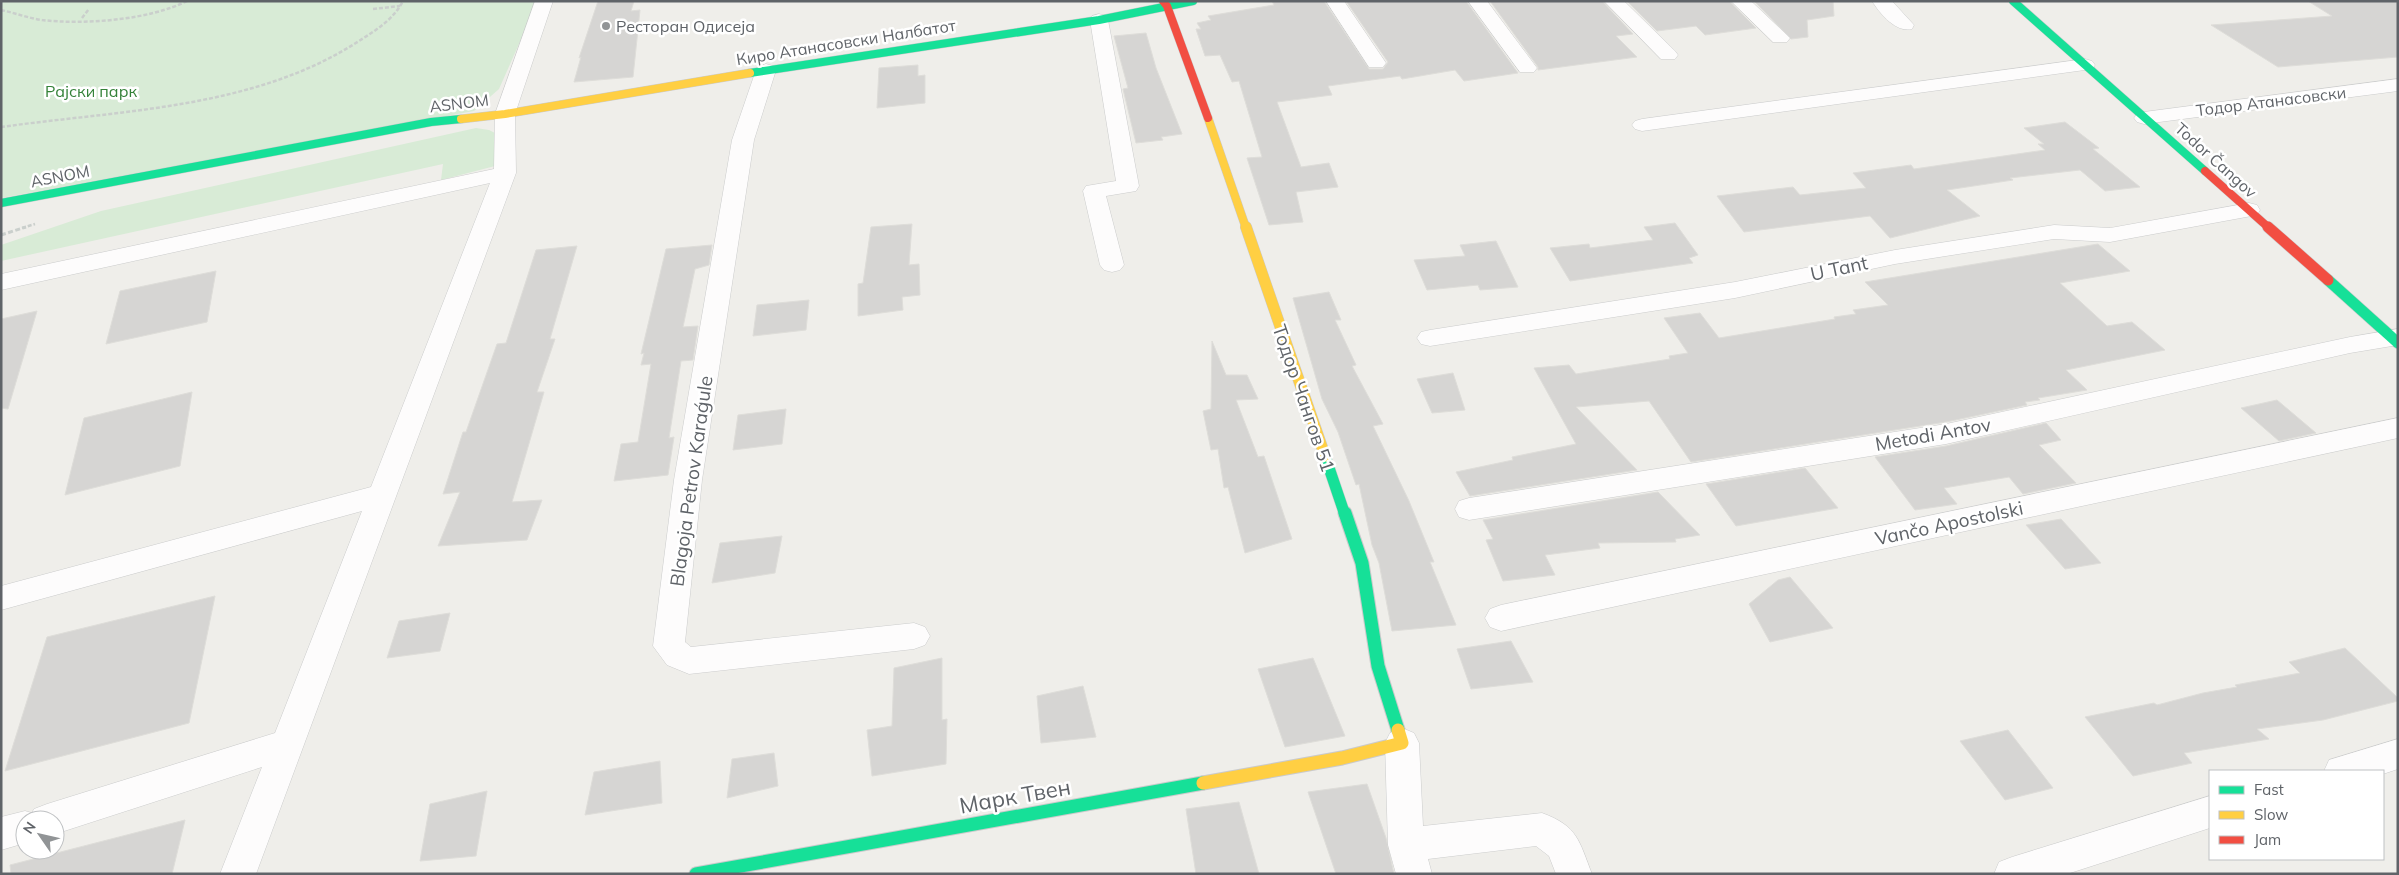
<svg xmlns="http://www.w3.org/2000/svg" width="2399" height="875" font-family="Mulish,sans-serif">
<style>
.green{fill:#d8ebd6}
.building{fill:#d6d5d3;stroke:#deddd9}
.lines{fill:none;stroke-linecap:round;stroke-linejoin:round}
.street-casing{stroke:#cbcccc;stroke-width:1}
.fast-far2-casing{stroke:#cacacb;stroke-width:9}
.fast-far1-casing{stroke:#cacacb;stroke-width:12}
.fast-casing{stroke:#cacacb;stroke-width:15}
.slow-far2-casing{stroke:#cacacb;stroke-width:9}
.slow-far1-casing{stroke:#cacacb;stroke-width:12}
.slow-casing{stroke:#cacacb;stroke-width:15}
.jam-far1-casing{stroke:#cacacb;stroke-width:9}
.jam-casing{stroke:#cacacb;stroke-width:12}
.path-far1{stroke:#cacfcc;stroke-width:2.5;stroke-dasharray:4 2;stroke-linecap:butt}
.path{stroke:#cacfcc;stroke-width:3;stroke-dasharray:5 2.5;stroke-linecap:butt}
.street{fill:#fdfcfc;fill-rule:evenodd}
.fast-far2{stroke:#16e098;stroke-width:8}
.fast-far1{stroke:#16e098;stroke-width:11}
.fast{stroke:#16e098;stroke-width:13}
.slow-far2{stroke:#ffcf43;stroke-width:8}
.slow-far1{stroke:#ffcf43;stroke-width:11}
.slow{stroke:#ffcf43;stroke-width:13}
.jam-far1{stroke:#f24e42;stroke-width:8}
.jam{stroke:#f24e42;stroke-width:11}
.poi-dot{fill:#919496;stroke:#fff;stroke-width:2}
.labels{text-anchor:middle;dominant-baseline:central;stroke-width:5;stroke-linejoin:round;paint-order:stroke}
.far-poi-label{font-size:16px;fill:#5f6368;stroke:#fff;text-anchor:start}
.far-street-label{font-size:16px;fill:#5f6368;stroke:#fff}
.far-park-label{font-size:16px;fill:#348238;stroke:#fff}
.street-label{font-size:19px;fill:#5f6368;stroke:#fff}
.near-street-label{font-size:22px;fill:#5f6368;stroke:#fff}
</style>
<rect width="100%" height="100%" fill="#efeeea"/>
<g class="green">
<path d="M1 1H538L499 89 474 111 1 198Z"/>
<path d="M476 128 489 130 499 135 495 166 441 180 443 164 1 261V245L101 211Z"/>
</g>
<g class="building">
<path d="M598 1H634L631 11 640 10 633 77 574 82 581 57 579 58Z"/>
<path d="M1272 1H1324L1369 69H1383L1388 62 1346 1H1466L1518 73 1464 81 1455 70 1402 79 1400 76 1328 86 1332 95 1277 102 1301 167 1329 163 1338 187 1296 192 1303 222 1269 225 1247 158 1262 157 1239 81 1232 82 1220 55 1205 56 1196 29H1201L1197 23 1211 20 1208 16 1274 5Z"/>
<path d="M1490 1H1602L1633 34 1616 36 1637 57 1538 70V67Z"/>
<path d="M1627 1H1729L1756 28 1705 35 1696 26 1657 31Z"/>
<path d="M1754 1H1833L1834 16 1807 20 1808 37 1791 39Z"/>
<path d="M2308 1H2398V57L2278 67 2211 25 2332 16Z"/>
<path d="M1146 33 1156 68 1182 134 1161 137 1163 140 1136 143 1123 89 1128 88 1114 36Z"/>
<path d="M918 65V76L925 75V103L877 108 879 68Z"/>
<path d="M2065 122 2099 148 2093 149 2140 187 2105 191 2080 170 2010 178 2013 180 1947 190 1980 216 1890 238 1870 216 1744 232 1717 196 1793 187 1800 195 1866 188 1853 173 1911 165 1914 169 2045 150 2038 144H2044L2024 128Z"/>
<path d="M1675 223 1698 255 1689 258 1693 263 1570 281 1550 248 1589 244 1590 248 1653 240 1644 227Z"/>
<path d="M912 224 909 265 919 264 920 295 902 297 903 310 858 316V284L863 283 871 227Z"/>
<path d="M1496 241 1518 287 1480 290 1478 285 1427 290 1414 260 1465 256 1460 245Z"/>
<path d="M2098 244 2130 271 2060 283 2107 326 2132 322 2165 350 2066 370 2087 390 2038 398 2040 400 2025 402 2027 405 1946 422 1691 462 1649 401 1576 407 1637 470 1470 496 1456 472 1513 460 1512 457 1576 444 1534 368 1569 365 1576 374 1670 359 1669 356 1688 353 1664 318 1700 313 1719 338 1835 319 1834 317 1856 314 1853 310 1888 305 1865 282Z"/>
<path d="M712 245 709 265 695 269 683 327 698 326 693 360 681 361 669 438 674 437 668 475 614 481 621 444 638 442 651 364 641 365 644 353 641 354 666 249Z"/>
<path d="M577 246 550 339H555L537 392H544L512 502 542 500 527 540 438 546 460 492 443 494 463 432H466L497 344 506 343 536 250Z"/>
<path d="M216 271 207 322 106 344 120 291Z"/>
<path d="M1329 292 1341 320H1335L1356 365 1352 366 1383 424 1373 426 1409 501 1434 562H1430L1456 625 1392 631 1379 563 1372 545 1359 484 1356 485 1338 432 1322 399 1293 298Z"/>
<path d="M809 300 806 330 753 336 757 305Z"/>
<path d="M37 311 8 409 1 408V319Z"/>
<path d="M1212 341 1226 375H1247L1258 399 1236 400 1258 457 1264 456 1292 539 1245 553 1228 487 1224 488 1218 449 1211 450 1203 411 1211 409Z"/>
<path d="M1453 373 1465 410 1432 413 1417 379Z"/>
<path d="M192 392 180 466 65 495 84 418Z"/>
<path d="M2277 400 2316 433 2279 441 2241 408Z"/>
<path d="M786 409 782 444 733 450 738 415Z"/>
<path d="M2046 423 2061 440 2039 445 2076 483 2023 494 2009 477 1944 488 1957 504 1915 510 1875 457 1946 446Z"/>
<path d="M1805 468 1838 508 1736 526 1706 484Z"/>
<path d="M1658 492 1700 535 1675 539 1676 542 1598 543 1600 548 1545 555 1555 575 1503 581 1486 540 1493 539 1483 520Z"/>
<path d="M2061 519 2101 563 2065 569 2026 525Z"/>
<path d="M782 536 775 573 712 583 720 543Z"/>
<path d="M1790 577 1833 628 1770 642 1749 604 1778 580Z"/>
<path d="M215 596 189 723 5 771 47 637Z"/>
<path d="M450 613 440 651 387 658 399 621Z"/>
<path d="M1511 641 1533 682 1471 689 1457 649Z"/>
<path d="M2345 648 2398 698V701L2323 720 2257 729 2269 739 2184 753 2192 763 2133 776 2085 717 2154 703 2157 705 2203 693 2237 687 2235 685 2300 673 2289 662Z"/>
<path d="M942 658V720L947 719 946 764 872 776 867 730 892 726 894 668Z"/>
<path d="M1313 658 1345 736 1285 747 1258 669Z"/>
<path d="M1083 686 1096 737 1041 743 1037 696Z"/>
<path d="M2008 730 2053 788 2005 800 1960 741Z"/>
<path d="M774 753 778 786 727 798 732 759Z"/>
<path d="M660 761 662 803 585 815 594 772Z"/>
<path d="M1367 784 1386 838 1394 874H1336L1308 792Z"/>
<path d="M487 791 476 856 420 861 430 804Z"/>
<path d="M1239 802 1259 874H1196L1186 809Z"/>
<path d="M185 820 172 874H11L10 865Z"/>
</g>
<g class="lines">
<defs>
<g id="street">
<path d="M535 1H553L515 114 516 173 256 874H220L262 767 55 834V820H25V843L1 850V817L25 811 32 813 34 809 47 804 275 733 362 511 1 610V586L371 487 490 183 1 290V274L494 169 495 114Z"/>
<path d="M1326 1H1344L1386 63 1383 67H1369Z"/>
<path d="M1468 1H1487L1537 68 1534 72H1520Z"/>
<path d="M1604 1H1624L1675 51 1678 55 1675 59H1661Z"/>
<path d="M1731 1H1751L1790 38 1787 42H1773Z"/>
<path d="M1872 1H1892L1914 25 1912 29C1896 33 1880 14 1872 1Z"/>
<path d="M1099 14 1106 16 1108 20 1139 186 1136 191 1106 196 1124 265 1120 270 1112 272 1104 270 1100 265 1083 191 1086 186 1116 181 1090 20 1092 16Z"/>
<path d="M2085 59 2092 61 2095 65 2092 69 1642 131 1635 129 1632 125 1635 121 1642 119Z"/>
<path d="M766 64 773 66 776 70 754 140 702 480 685 642 691 647 914 623 925 627 930 636 925 645 914 649 689 674 667 665 653 646 674 480 732 140 756 70 759 66Z"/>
<path d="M2398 79V91L2144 124 2137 122 2134 118 2137 114 2144 112Z"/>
<path d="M2249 203 2257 205 2260 210 2257 215 2110 242 2054 239 1895 264 1735 298 1430 346 1421 344 1417 338 1421 332 1430 330 1735 282 1895 250 2054 225 2110 228Z"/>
<path d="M2398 329V345L2350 353 1946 444 1469 520 1459 517 1455 509 1459 501 1469 498 1946 424 2350 337Z"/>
<path d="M2398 418V438L1501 631 1490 627 1485 618 1490 609 1501 605Z"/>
<path d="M1402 728 1414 733 1419 743 1423 826 1542 813C1578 826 1579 841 1592 874H1556L1549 856 1536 846 1428 859 1432 874H1396L1388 845 1385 743 1390 733Z"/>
<path d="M2398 739V769L2383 774V771H2324L2329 760Z"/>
<path d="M2210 796V828L2067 874H1994L1999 862 2012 857Z"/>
</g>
<g id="fast-far2">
<path d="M2013 1 2205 171"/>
<path d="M750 73 1099 20 1193 1"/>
<path d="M1 203 431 122 461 119"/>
</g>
<g id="fast-far1">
<path d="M2328 280 2398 343"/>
<path d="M1325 456 1345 515"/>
</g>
<g id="fast">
<path d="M1345 513 1362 563 1378 666 1398 730"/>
<path d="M696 874 1203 783"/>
</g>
<g id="slow-far2">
<path d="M1208 118 1246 228"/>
<path d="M461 119 505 114 750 73"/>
</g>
<path id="slow-far1" d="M1246 227 1325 456"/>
<path id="slow" d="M1203 783 1342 758 1402 743 1398 730"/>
<g id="jam-far1">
<path d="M1163 1 1167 6 1208 118"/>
<path d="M2205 171 2269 228"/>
</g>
<path id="jam" d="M2268 227 2328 280"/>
</defs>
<use href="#street" class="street-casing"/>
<use href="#fast-far2" class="fast-far2-casing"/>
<use href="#fast-far1" class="fast-far1-casing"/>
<use href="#fast" class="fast-casing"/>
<use href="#slow-far2" class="slow-far2-casing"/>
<use href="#slow-far1" class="slow-far1-casing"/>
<use href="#slow" class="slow-casing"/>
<use href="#jam-far1" class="jam-far1-casing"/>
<use href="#jam" class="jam-casing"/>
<g class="path-far1">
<path d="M373 9 400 6"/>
<path d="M1 10C15 13 28 18 42 20 85 25 149 20 187 1"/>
<path d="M82 18 89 9"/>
<path d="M1 127C122 110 254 109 359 41 376 30 393 20 403 1"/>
<path d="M22 228 35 224"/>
</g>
<path class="path" d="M1 235 26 227"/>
<use href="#street" class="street"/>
<use href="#fast-far2" class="fast-far2"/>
<use href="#fast-far1" class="fast-far1"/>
<use href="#fast" class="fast"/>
<use href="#slow-far2" class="slow-far2"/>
<use href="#slow-far1" class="slow-far1"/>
<use href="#slow" class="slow"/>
<use href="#jam-far1" class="jam-far1"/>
<use href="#jam" class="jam"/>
</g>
<circle class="poi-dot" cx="606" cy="26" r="5"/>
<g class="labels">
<g class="far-poi-label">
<text x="616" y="26">Ресторан Одисеја</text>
</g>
<g class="far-street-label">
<text transform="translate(846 42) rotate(-9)">Киро Атанасовски Налбатот</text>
<text transform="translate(2271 101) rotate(-7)">Тодор Атанасовски</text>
<text transform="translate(459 103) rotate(-7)">ASNOM</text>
<text transform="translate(2216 160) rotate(42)">Todor Čangov</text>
<text transform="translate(60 176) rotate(-11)">ASNOM</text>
</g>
<g class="far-park-label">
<text x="91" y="91">Рајски парк</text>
</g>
<g class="street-label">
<text transform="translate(1839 268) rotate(-12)">U Tant</text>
<text transform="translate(1304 398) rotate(71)">Тодор Чангов 51</text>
<text transform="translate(1933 434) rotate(-10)">Metodi Antov</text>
<text transform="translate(691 481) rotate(-82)">Blagoja Petrov Karaǵule</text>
<text transform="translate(1949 523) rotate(-12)">Vančo Apostolski</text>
</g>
<g class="near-street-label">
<text transform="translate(1015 796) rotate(-10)">Марк Твен</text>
</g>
</g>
<rect width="2399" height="875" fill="none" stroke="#5f6368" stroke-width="5"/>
<rect x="2209" y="770" width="175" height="90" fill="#ffffff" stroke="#bfc1c3"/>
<rect x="2219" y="786" width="25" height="8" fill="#16e098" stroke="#bfc1c3"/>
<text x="2254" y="795" font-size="15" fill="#5f6368">Fast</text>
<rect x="2219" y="811" width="25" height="8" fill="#ffcf43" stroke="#bfc1c3"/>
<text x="2254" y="820" font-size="15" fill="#5f6368">Slow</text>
<rect x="2219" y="836" width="25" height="8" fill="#f24e42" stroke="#bfc1c3"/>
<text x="2254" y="845" font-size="15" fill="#5f6368">Jam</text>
<g transform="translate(40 835) rotate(304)"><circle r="24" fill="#ffffff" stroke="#bfc1c3"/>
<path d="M0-4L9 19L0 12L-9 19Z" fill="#919496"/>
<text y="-8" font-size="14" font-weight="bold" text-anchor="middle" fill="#5f6368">N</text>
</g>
</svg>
